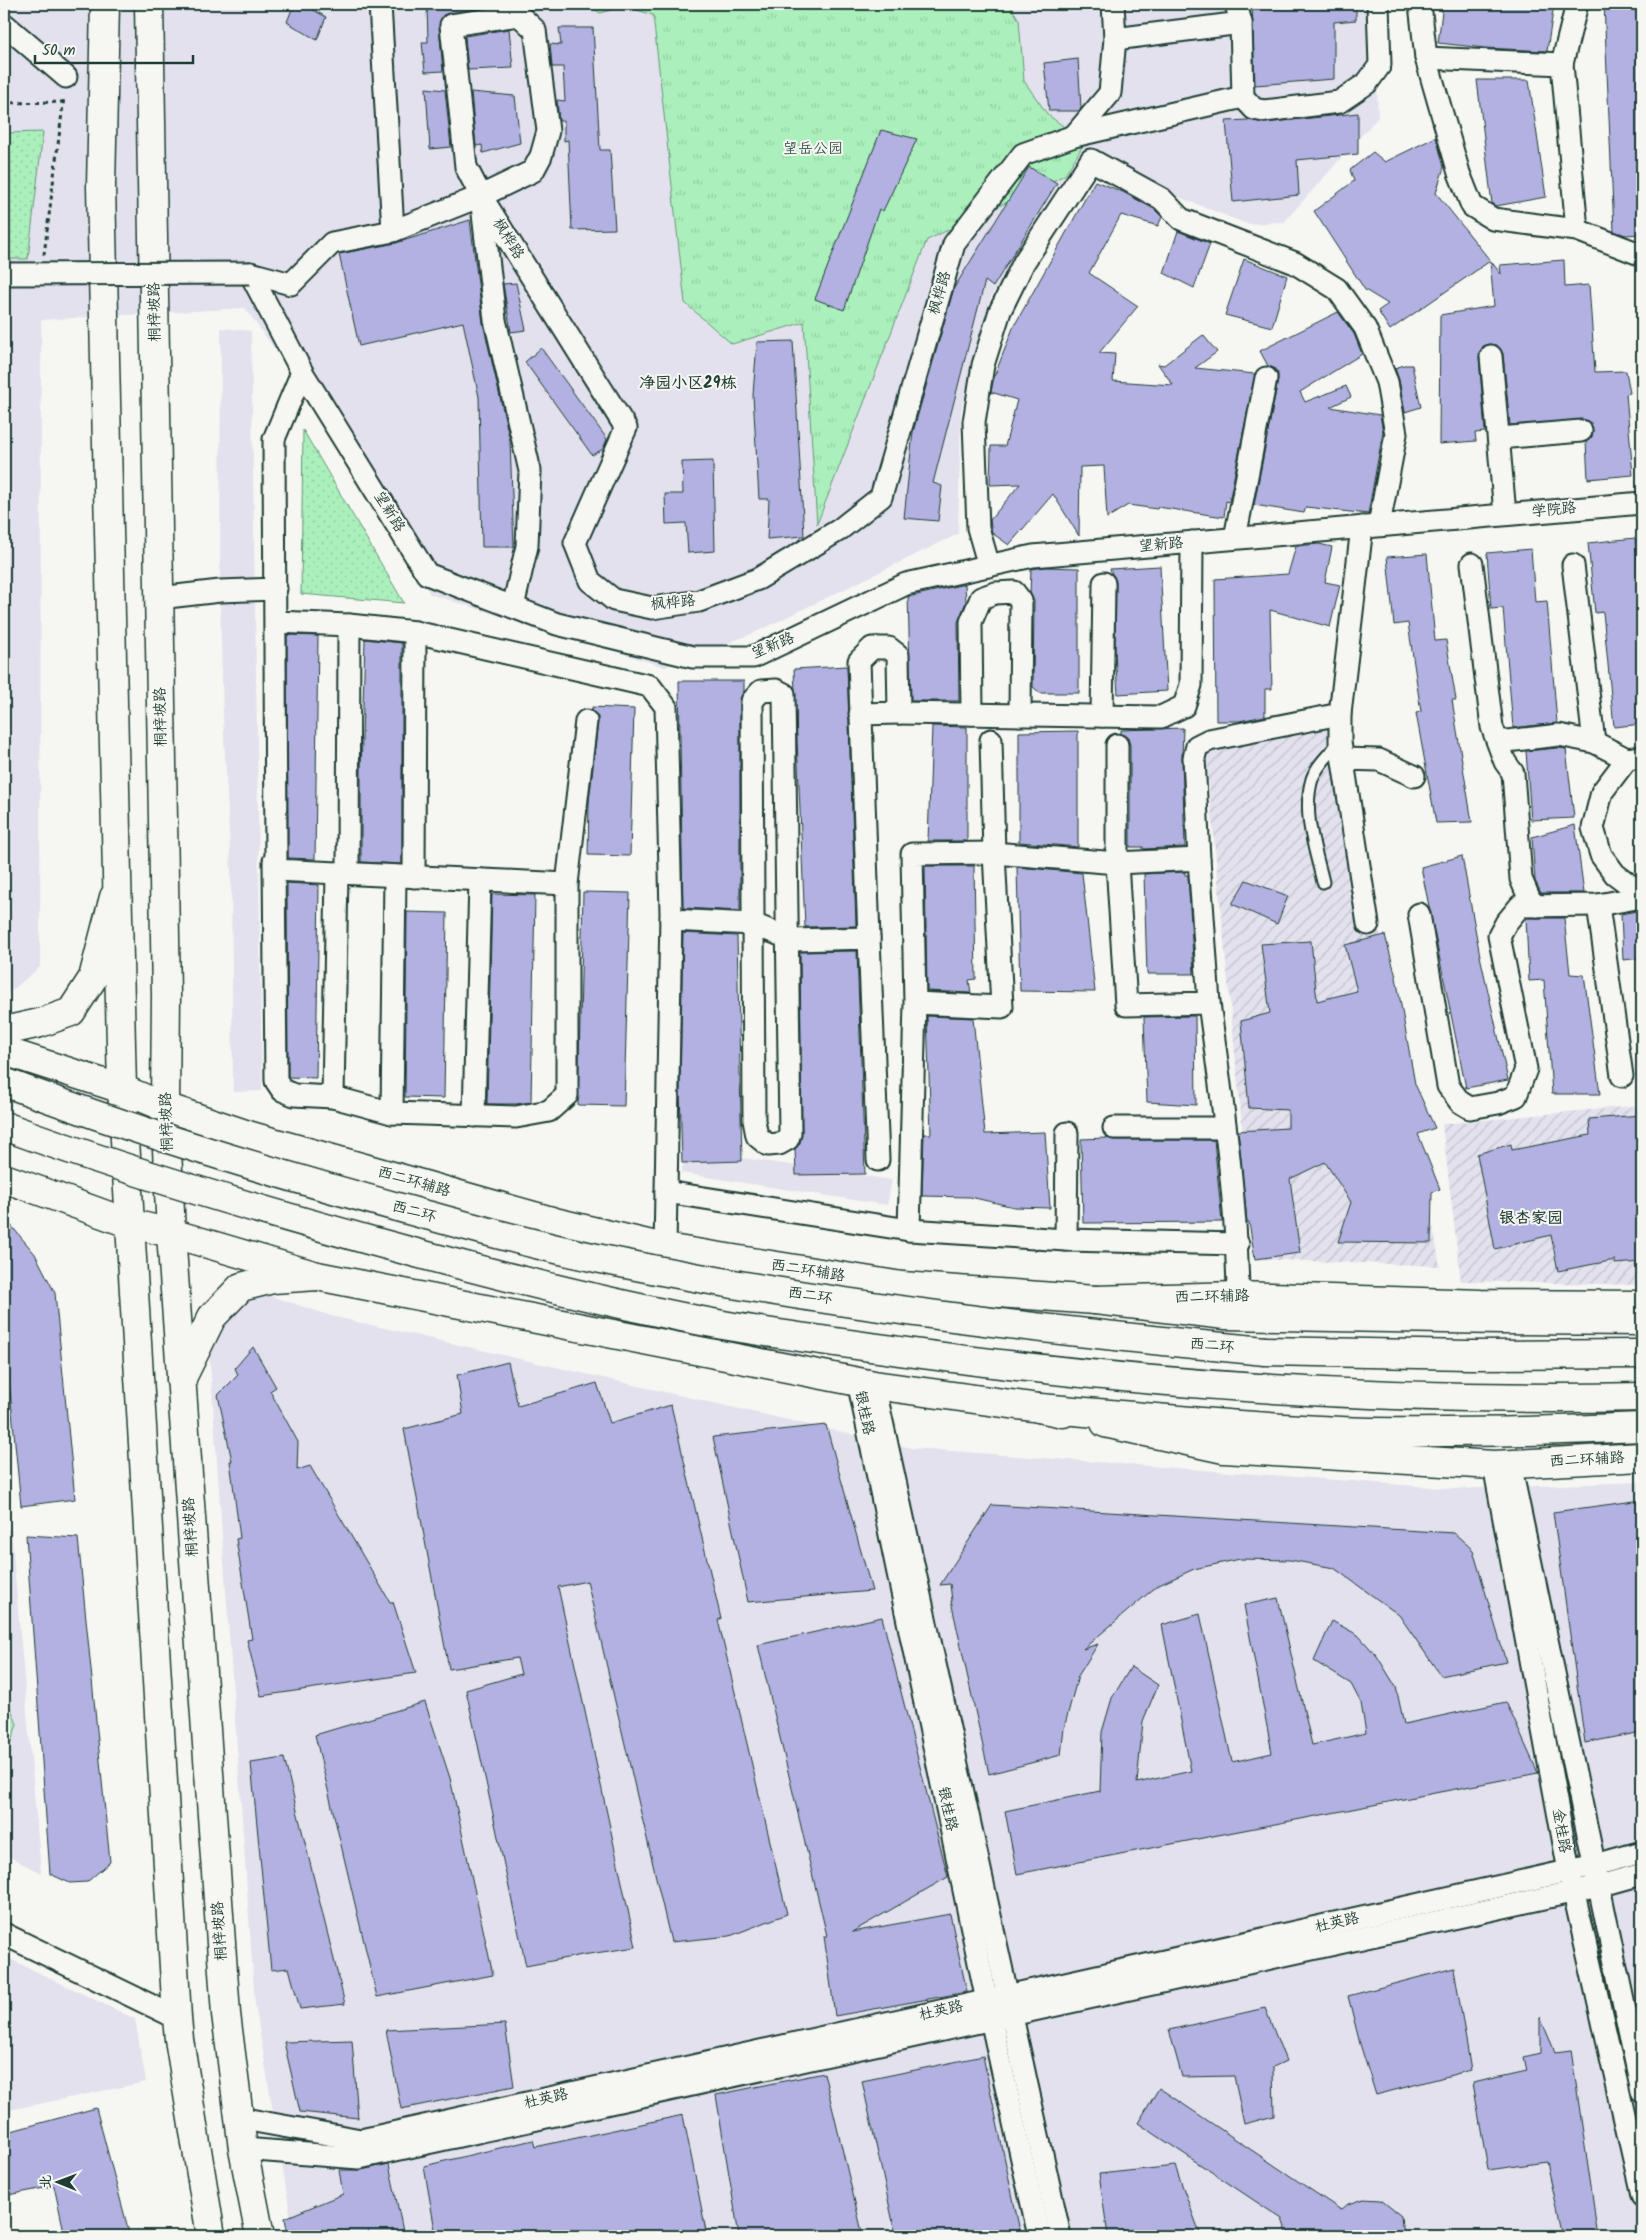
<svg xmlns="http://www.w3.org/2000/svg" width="1646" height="2240" font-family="Kalam,'LXGW WenKai TC',sans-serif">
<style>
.built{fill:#e2e1ed}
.industrial{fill:url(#industrial-furrows)}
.grass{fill:url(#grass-dots);stroke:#659678}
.park{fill:url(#park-tufts);stroke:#659678}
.building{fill:#b2b1e2;stroke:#1f3d34}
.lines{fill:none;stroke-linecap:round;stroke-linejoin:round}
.service-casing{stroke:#1f3d34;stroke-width:15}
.minor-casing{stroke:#1f3d34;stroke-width:25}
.tertiary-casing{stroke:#1f3d34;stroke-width:31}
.primary-casing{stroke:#1f3d34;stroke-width:31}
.trunk-casing{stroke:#1f3d34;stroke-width:31}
.path{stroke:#1f3d34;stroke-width:3;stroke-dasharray:4 4;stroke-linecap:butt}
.service{stroke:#f6f6f2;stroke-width:11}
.minor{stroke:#f6f6f2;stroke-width:21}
.tertiary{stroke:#f6f6f2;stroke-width:28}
.primary{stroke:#f6f6f2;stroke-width:28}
.trunk{stroke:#f6f6f2;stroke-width:28}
.minor-bridge-casing{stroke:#1f3d34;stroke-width:25;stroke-linecap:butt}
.trunk-bridge-casing{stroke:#1f3d34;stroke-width:31;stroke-linecap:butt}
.minor-bridge{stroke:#f6f6f2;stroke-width:21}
.trunk-bridge{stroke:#f6f6f2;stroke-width:28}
.labels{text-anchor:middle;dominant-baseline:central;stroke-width:4;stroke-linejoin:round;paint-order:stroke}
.park-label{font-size:15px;fill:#345848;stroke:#f6f6f2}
.street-label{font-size:15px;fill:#1f3d34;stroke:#f6f6f2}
.neighbourhood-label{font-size:16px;font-weight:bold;fill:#1f3d34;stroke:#f6f6f2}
</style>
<defs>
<pattern id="industrial-furrows" width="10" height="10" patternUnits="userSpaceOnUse" patternTransform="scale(1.25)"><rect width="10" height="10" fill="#e2e1ed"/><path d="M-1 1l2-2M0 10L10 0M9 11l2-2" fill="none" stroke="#c1c2cc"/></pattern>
<pattern id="grass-dots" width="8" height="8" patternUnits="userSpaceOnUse" patternTransform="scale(1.25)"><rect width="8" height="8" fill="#abf0bc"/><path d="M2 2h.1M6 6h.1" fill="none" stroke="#93cfa2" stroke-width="1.8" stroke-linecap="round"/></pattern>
<pattern id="park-tufts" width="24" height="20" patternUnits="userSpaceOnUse" patternTransform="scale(1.25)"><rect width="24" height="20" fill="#abf0bc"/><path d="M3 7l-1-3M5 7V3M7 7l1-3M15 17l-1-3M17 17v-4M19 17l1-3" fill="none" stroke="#93cfa2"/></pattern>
</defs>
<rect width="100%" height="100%" fill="#f6f6f2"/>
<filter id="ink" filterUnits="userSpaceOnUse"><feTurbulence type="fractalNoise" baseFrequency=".02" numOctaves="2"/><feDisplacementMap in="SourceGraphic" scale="10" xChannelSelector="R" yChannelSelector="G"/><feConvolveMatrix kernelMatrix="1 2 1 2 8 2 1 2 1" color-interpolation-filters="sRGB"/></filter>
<g filter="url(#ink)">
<g class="built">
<path d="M4 4H1374L1378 117 1284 222 1247 224 1108 169 1068 170 991 297 961 411 958 534 754 633 665 667 430 594 300 384 245 308 41 320 40 967 4 997Z"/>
<path d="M221 328 251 331 262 1091 233 1092 231 870 223 717 220 599Z"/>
<path d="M688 1150 892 1180 887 1205 681 1173Z"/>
<path d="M225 1281 331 1316 911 1448 1455 1489 1642 1482V2236H294L255 2004 207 1319Z"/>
<path d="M11 1529 41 1873 4 1854V1530Z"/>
<path d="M4 1956 135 2019 146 2082 4 2111Z"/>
</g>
<g class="industrial">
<path d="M1340 714 1440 1266 1255 1259 1205 746Z"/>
<path d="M1642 1105V1285L1461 1281 1442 1124Z"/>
</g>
<g class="grass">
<path d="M43 132 28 259H4V133Z"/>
<path d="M303 430 404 603 301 594Z"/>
</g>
<g class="park">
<path d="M545 4H1009L1019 20 1024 81 1048 115 1085 142 1065 175 927 240 817 524 804 322 732 344 685 303 653 15 624 6 600 13 590 6 545 7Z"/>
<path d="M4 1692 17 1724 4 1763Z"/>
</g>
<g class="building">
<path d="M294 4H303L326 17 317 40 287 22Z"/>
<path d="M427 4H507L449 13 443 15 439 26 443 71 425 72 422 42H428Z"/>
<path d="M1252 4H1356V20L1334 22V79L1255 85Z"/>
<path d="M1443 4H1554L1547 51 1485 48 1438 43Z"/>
<path d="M1604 4H1642V234L1626 235 1614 231Z"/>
<path d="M559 28H593L600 150H610L615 229 572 230 568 140 564 141V121H559L557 100 565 101 563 67H552L551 54 550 44 561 45Z"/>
<path d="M509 29 513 68 468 70 465 36Z"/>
<path d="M1078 59 1081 108 1079 111H1049L1044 63Z"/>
<path d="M1477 80H1529L1546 197 1496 206 1492 204Z"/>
<path d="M426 88 445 90 451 147 430 149Z"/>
<path d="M471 92 515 96 520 143 483 153 482 145 476 146Z"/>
<path d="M1358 113V154L1297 160 1299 195 1233 202 1226 121 1249 120 1265 123Z"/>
<path d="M881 130 917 139 883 211 879 209 844 310 815 299Z"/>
<path d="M1436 137 1444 167 1436 193 1501 274 1500 265 1564 260 1565 287 1589 285 1595 372 1626 371 1630 393 1626 394 1633 475 1588 479 1586 442 1592 437 1593 430 1591 423 1586 420 1510 425 1503 354 1497 345 1490 344 1483 346 1479 357 1485 432 1475 433 1476 441 1439 444 1440 315 1494 306 1490 261 1390 330 1378 311 1388 304 1365 290 1314 211 1354 181 1350 170 1373 152 1385 162Z"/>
<path d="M1029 167 1057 183 993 287 985 281 933 483 942 486 938 521 904 518 913 432 954 288Z"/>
<path d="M1095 181 1123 192 1154 209 1162 217 1158 226 1121 215 1089 273 1138 306 1099 353 1115 354 1113 381 1173 385 1158 364 1164 365 1203 335 1217 352 1195 368 1255 374 1229 502 1226 501 1224 517 1158 507 1157 509 1128 505 1107 518 1104 466 1080 467 1079 536 1053 494 1009 545 992 533 990 520 1020 484 990 485 991 446H1005L1017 400 991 392 994 377 1013 328Z"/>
<path d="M470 220 483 323 510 441 514 547H482L479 397 463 322 359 346 339 254 396 243Z"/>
<path d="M1178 231 1210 244 1194 288 1164 273Z"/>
<path d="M1244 259 1287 276 1272 327 1225 315Z"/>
<path d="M516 283 526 330 511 332 503 284Z"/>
<path d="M1338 312 1354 334 1362 354 1300 392 1305 402 1346 386 1351 397 1330 407 1380 415 1383 432 1368 514 1306 507 1304 513 1254 505 1278 380V373L1274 368 1268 366 1260 351Z"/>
<path d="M793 341 804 536 767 539 769 499H759L753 395 757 342Z"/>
<path d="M541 348 607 439 603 449 592 455 525 362Z"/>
<path d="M1404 365H1412L1421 407 1405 412 1399 380 1395 368Z"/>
<path d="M713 461 715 551 688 553 686 523 666 524 665 494H683L682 462Z"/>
<path d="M1635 538 1642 608V724L1614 727 1603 612 1595 613 1588 543Z"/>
<path d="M1319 544 1332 547 1325 582 1340 585 1330 627 1270 610 1272 689H1265V716L1239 721H1216L1215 579 1288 574 1296 546Z"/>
<path d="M1531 549 1535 602 1547 601 1557 723 1513 728 1503 608 1491 609 1487 553Z"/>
<path d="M1427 554 1435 641 1446 640 1456 700H1452L1472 822 1436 823 1416 713 1421 712 1408 623 1394 625 1387 557Z"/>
<path d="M1160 566 1167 691 1118 694 1115 654 1116 583 1110 569Z"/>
<path d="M1046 567 1079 568V693H1040L1033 687 1034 601 1030 593 1031 569Z"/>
<path d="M965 584 966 602 958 622 959 701H911L908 597Z"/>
<path d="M287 635 318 636 315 859 288 858Z"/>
<path d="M365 639 402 643V864L361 862V772Z"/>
<path d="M847 666 856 926 805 927 794 669Z"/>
<path d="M679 681H744V691L740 701V911L683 908Z"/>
<path d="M592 707 634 709 630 856 588 855 589 802 598 722V717L592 710Z"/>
<path d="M932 726 967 727V841H928Z"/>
<path d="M1183 728 1182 759 1185 847 1143 849V847H1130V745L1128 738 1121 733V730Z"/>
<path d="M1078 731V847L1019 842V732Z"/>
<path d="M1558 748 1566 749 1574 818 1531 820 1526 751Z"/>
<path d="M1575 825 1584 893H1541L1535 881 1532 837Z"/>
<path d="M1462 856 1480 956 1508 1080 1466 1088 1421 867Z"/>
<path d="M925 866H974L976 979 969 980 971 993 927 991Z"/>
<path d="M1017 867 1082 873 1095 992 1020 991Z"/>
<path d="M1185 872V875H1188L1194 974H1147L1144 874Z"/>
<path d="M1246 880 1288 896 1277 924 1232 904Z"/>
<path d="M287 883 319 885 316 1078 288 1077Z"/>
<path d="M583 892 630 893 624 1106 578 1105Z"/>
<path d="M492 894 535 895 531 1102 516 1104H487Z"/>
<path d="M1642 910V958L1623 960 1621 914Z"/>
<path d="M407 912 447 913 444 1098 405 1097Z"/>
<path d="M1526 918H1564L1570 974 1584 975 1600 1094H1552L1544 980 1529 981Z"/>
<path d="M683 933 737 936 742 1161 682 1163 680 1088Z"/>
<path d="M1385 935 1396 977 1415 1084 1435 1128 1418 1134 1440 1189 1432 1192 1431 1243 1338 1242 1351 1202 1325 1162 1290 1179 1300 1253 1255 1259 1249 1222H1247L1238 1131 1288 1128V1110L1249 1108 1241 1021 1270 1013 1261 944 1311 941 1317 1001 1357 991 1345 945Z"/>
<path d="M857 951 865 1174 796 1175 795 1149 800 1143 802 1133 800 952Z"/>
<path d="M927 1016 973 1018 985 1134 1045 1132 1050 1208 1014 1207 970 1197 922 1196 924 1134H931Z"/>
<path d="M1195 1016 1196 1105 1147 1102 1144 1017Z"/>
<path d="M1642 1115V1262L1615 1264V1260L1558 1271 1551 1235 1495 1249 1477 1154 1511 1144 1512 1150 1590 1135 1589 1119Z"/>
<path d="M1107 1138 1114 1140H1214L1222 1222 1083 1223 1081 1139Z"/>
<path d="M4 1217 35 1254 55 1293 75 1499 21 1506 4 1327Z"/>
<path d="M253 1347 276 1387 270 1391 298 1442 297 1470 310 1466 390 1602H393L416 1673 261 1696 247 1640 252 1639 236 1539 240 1538 230 1461H232L218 1395 238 1375 235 1368Z"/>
<path d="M508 1362 518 1406 597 1383 610 1423 671 1405 721 1619 718 1620 787 1914 730 1936 671 1942 587 1581 558 1587 636 1947 582 1955 526 1966 466 1690 521 1674 517 1658 449 1669 404 1429 463 1414 457 1375Z"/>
<path d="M826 1425 872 1591 748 1602 713 1437Z"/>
<path d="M1642 1500V1732L1585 1743 1553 1512Z"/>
<path d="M992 1505 1454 1533 1473 1550 1506 1662 1441 1676 1399 1615 1334 1568 1290 1560 1240 1559 1194 1569 1157 1586 1083 1649 1098 1644 1078 1676 1064 1728 1061 1755 989 1774 951 1601H952L950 1584 940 1585Z"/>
<path d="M26 1535 78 1538 110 1862 87 1882 70 1883 50 1874Z"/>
<path d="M1278 1598 1312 1745 1366 1733 1361 1703 1351 1684 1314 1661 1332 1621 1358 1635 1377 1656 1396 1687 1404 1724 1506 1702 1538 1773 1017 1874 1005 1811 1100 1791 1102 1732 1112 1698 1131 1667 1158 1685 1143 1721 1137 1783 1191 1771 1162 1625 1200 1614 1232 1762 1272 1753 1244 1605Z"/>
<path d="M882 1617 948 1877 852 1932 950 1914 967 1992 835 2016 824 1936H827L758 1645Z"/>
<path d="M425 1702 450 1778 493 1975 377 1997 315 1735Z"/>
<path d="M284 1758 345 2004 300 2009 289 1968 271 1970 251 1763Z"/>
<path d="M1454 1968 1471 2070 1376 2095 1360 2044 1348 1996Z"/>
<path d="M1265 2008 1286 2061 1273 2067 1274 2116 1244 2124 1234 2076 1182 2077 1169 2030Z"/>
<path d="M1540 2017 1555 2052 1571 2050 1598 2236H1562L1546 2162 1488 2170 1473 2083 1527 2071 1524 2057 1540 2053Z"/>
<path d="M505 2024 514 2086 401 2109 386 2030Z"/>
<path d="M352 2040 358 2118 300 2112 284 2042Z"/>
<path d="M983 2056 1021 2236H896L862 2081Z"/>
<path d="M824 2073 863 2236H739L716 2095Z"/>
<path d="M1159 2088 1341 2210 1348 2204 1363 2199 1381 2200 1401 2216 1403 2236H1288L1282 2219 1138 2123Z"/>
<path d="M96 2108 130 2236H65L54 2186 4 2196V2133Z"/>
<path d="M683 2115 707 2236H436L424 2166 533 2140 535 2147Z"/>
<path d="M389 2164 404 2236H288L285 2218 343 2194 339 2170H361Z"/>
<path d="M1175 2166 1201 2236H1108L1099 2174Z"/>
</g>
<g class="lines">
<defs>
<path id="service" d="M1323 882C1315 848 1302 813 1312 779 1317 765 1331 752 1340 742"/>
<g id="minor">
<path d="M380 4 393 231"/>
<path d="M1113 4 1115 39 1241 23 1236 4"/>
<path d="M1420 4 1426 58 1459 173 1472 206 1493 219 1577 230 1642 255"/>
<path d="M1241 23 1243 97 1254 109 1264 111 1339 102 1367 83 1380 65 1378 4"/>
<path d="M4 24 66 77"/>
<path d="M1426 58 1562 64 1577 230"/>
<path d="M1562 64 1577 4"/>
<path d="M1074 136 1110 93 1115 39"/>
<path d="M481 196 626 428 575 543 590 581 614 600 652 608 699 601 758 579 839 530 881 497 954 244 1023 154 1074 136 1243 97"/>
<path d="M250 273 302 372 427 574 557 624 693 657H753L906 584 1033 556 1642 503"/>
<path d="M250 273 291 284 332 243 393 231 481 196 533 171 541 156 548 131 535 30 519 15 451 25 466 167 481 196 495 320 530 471 527 546 513 607"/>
<path d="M1491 356 1505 514"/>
<path d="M1499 438 1581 431"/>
<path d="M1235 538 1266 378"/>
<path d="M1472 564 1492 727 1505 762 1513 773 1521 879 1530 900 1537 906"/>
<path d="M1573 565 1594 742"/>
<path d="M989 566 978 528 974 422 983 365 1000 311 1024 262 1091 160 1162 199 1181 219 1295 263 1337 289 1365 328 1387 382 1396 434 1379 525"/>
<path d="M159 598 220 591 276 589"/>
<path d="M276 622 349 625 415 632 650 686 666 707 671 913 665 1248"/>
<path d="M776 690 784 694 790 1133 788 1139 779 1144 768 1145 757 1136 754 1120 752 701 761 691Z"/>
<path d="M899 713 1161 717 1184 706 1191 685 1192 542"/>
<path d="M860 714 899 713 898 655 889 648H872L859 661 869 938"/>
<path d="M972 714 971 622 981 598 995 593 1014 592 1021 601 1020 715"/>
<path d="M1340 714 1362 527"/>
<path d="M1102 716 1104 583"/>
<path d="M991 740 994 853 1117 863V745"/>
<path d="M1498 742 1559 735 1594 742 1627 759"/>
<path d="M1642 757 1627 759 1602 792 1593 828 1601 855 1615 874 1642 894"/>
<path d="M1343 759 1379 760 1414 776"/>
<path d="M1199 859 1194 758 1197 746 1209 740 1340 714V742L1368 924"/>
<path d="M1199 859 1209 1003 1126 1005 1117 863Z"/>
<path d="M275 870 567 884V1095L549 1111 516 1117 392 1113 333 1097 294 1095 282 1090 276 1081 274 861 276 859 274 439 302 372"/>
<path d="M348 873 349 625"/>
<path d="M414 877 415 632"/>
<path d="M567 884 586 721"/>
<path d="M1598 905 1622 1076"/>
<path d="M1419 914 1448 1086 1460 1102 1470 1108 1498 1103 1516 1096 1526 1069 1499 936 1506 923 1520 906 1598 905 1642 897"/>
<path d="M671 920 753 924 793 940 869 938 878 1160"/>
<path d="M1209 1003C1222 1100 1237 1198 1238 1296"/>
<path d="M333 1097 337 873"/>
<path d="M392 1113 395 876"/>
<path d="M474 1116 480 880"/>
<path d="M1114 1128H1225"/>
<path d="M666 1192 909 1230 1066 1240 1238 1244"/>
<path d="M909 1230 915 1003 912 854 994 853 1002 1007 915 1003"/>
<path d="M1066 1240 1067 1133"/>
<path d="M858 1381 987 2001 1039 2236"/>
<path d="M874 1385 1060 2236"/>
<path d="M1510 1464 1642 2091"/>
<path d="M1494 1465 1569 1871 1642 2195"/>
<path d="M4 1934 177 2018"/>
<path d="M238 2118 361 2140 1595 1865 1642 1852"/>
<path d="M243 2149 359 2158 1599 1886 1642 1874"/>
</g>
<g id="tertiary">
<path d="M4 1031 40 1023 71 1012 93 978 114 897"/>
<path d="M4 1051 122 1089 165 1107 251 1136 555 1222 665 1248 902 1286 1095 1300 1238 1296 1481 1304 1642 1305"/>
<path d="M4 1178 128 1223 171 1233 317 1276 874 1385 1039 1408 1063 1413"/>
<path d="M1105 1423 1224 1449 1494 1465 1642 1457"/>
</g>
<g id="primary">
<path d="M105 4 101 187 122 1089 177 2018 179 2039 211 2236"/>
<path d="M149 4 166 995 165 1107 171 1233 226 2014 243 2149 260 2236"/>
<path d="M181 1380 212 1317 241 1287 273 1279 317 1276"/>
</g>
<g id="trunk">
<path d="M1095 1300 1226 1315 1501 1320 1642 1321"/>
<path d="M1265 1351 1469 1355 1642 1354"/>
<path d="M1039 1408C1150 1417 1260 1429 1371 1432 1461 1433 1552 1431 1642 1427"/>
</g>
</defs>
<use href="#service" class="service-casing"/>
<use href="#minor" class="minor-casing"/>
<use href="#tertiary" class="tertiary-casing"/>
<use href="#primary" class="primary-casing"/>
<use href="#trunk" class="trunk-casing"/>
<g class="path">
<path d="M4 103 64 102"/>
<path d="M44 255 64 97"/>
</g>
<use href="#service" class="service"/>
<use href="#minor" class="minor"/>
<use href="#tertiary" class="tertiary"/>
<use href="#primary" class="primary"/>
<use href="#trunk" class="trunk"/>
<defs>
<path id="minor-bridge" d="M4 274 250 273"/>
<g id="trunk-bridge">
<path d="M4 1082C140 1133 279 1175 419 1213 486 1231 553 1250 621 1263 834 1306 1049 1331 1265 1351"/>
<path d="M4 1126C124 1170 248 1207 372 1241 488 1273 605 1303 723 1325 786 1336 851 1344 914 1353 1155 1386 1399 1402 1642 1397"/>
</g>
</defs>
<use href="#minor-bridge" class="minor-bridge-casing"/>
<use href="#trunk-bridge" class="trunk-bridge-casing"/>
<use href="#minor-bridge" class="minor-bridge"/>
<use href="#trunk-bridge" class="trunk-bridge"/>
</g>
</g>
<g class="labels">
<g class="park-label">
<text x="813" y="149">望岳公园</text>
</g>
<g class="street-label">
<text transform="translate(508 239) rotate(58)">枫桦路</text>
<text transform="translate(940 293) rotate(-74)">枫桦路</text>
<text transform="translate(155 312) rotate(-91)">桐梓坡路</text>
<text transform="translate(1554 510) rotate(-5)">学院路</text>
<text transform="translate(389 512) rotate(58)">望新路</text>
<text transform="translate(1161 545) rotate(-5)">望新路</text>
<text transform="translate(673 603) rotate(-6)">枫桦路</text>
<text transform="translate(773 646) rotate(-23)">望新路</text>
<text transform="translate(161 717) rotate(-91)">桐梓坡路</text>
<text transform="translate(167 1122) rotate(-92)">桐梓坡路</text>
<text transform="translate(414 1182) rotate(16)">西二环辅路</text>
<text transform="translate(414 1212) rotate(15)">西二环</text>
<text transform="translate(808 1271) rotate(9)">西二环辅路</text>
<text transform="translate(810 1296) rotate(9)">西二环</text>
<text transform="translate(1212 1297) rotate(-1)">西二环辅路</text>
<text transform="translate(1212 1346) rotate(5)">西二环</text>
<text transform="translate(864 1413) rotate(78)">银桂路</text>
<text transform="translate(1587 1460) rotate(-3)">西二环辅路</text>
<text transform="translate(191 1527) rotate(-94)">桐梓坡路</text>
<text transform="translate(947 1809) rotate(78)">银桂路</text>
<text transform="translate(1561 1831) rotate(80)">金桂路</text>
<text transform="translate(1337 1923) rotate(-13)">杜英路</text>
<text transform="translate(220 1931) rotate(-94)">桐梓坡路</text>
<text transform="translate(941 2011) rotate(-13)">杜英路</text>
<text transform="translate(546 2099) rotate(-13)">杜英路</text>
</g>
<g class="neighbourhood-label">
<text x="688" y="383">净园小区29栋</text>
<text x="1531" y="1218">银杏家园</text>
</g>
</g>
<rect width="1646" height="2240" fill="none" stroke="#f6f6f2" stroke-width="20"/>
<rect x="10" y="10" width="1626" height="2220" fill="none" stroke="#1f3d34" stroke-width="2" filter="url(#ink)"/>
<g transform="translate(58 2182) rotate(271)" stroke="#f6f6f2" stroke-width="4" paint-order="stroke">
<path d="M0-4L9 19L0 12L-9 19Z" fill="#1f3d34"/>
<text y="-8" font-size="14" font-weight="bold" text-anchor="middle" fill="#1f3d34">北</text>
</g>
<path d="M35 55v8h158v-8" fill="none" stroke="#1f3d34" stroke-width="2.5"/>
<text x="42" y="55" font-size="15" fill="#1f3d34" stroke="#f6f6f2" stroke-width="4" paint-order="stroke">50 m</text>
</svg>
